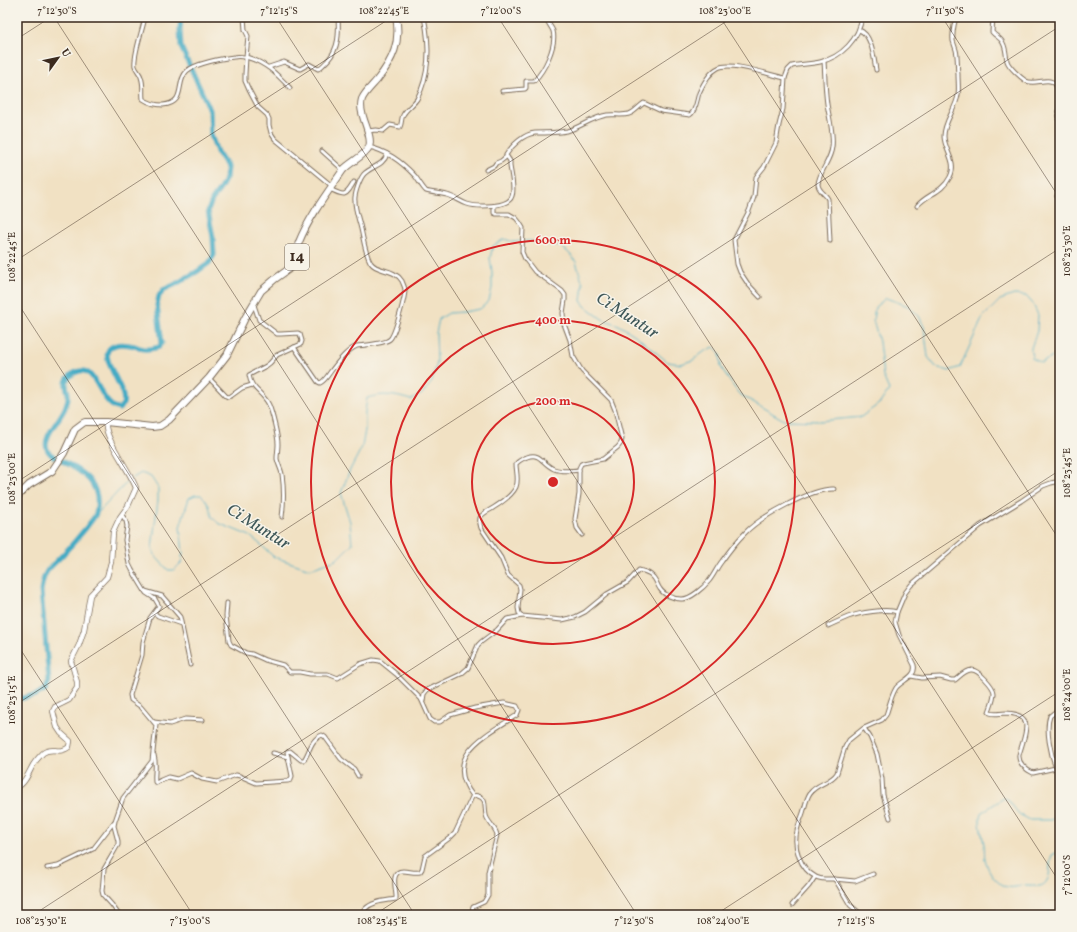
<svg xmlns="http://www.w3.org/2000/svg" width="1077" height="932" font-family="Vollkorn,serif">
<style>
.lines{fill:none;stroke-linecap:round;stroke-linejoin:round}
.stream{stroke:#44abc4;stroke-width:1}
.river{stroke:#44abc4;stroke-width:5}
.street-casing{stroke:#7b6a58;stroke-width:5}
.secondary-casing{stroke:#7b6a58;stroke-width:6}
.highway-casing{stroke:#7b6a58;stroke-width:8}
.street{stroke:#fff;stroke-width:3}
.secondary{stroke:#fff;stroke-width:4.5}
.highway{stroke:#fff;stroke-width:6}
.ticks{fill:none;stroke:#3b2a1e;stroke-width:1;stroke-opacity:0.45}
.ring{fill:none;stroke:#d62828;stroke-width:2}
.labels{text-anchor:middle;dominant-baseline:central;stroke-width:3;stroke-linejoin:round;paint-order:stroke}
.shield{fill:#f7f3e8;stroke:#73665b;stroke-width:1}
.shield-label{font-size:15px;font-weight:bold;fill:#3b2a1e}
.water-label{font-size:17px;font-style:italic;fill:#3e5758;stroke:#f7f3e8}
.centre{fill:#d62828;stroke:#f7f3e8;stroke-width:2}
.ring-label{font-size:12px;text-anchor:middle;font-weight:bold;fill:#d62828;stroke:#f7f3e8;stroke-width:3;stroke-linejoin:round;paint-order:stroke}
.neatline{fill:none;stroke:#3b2a1e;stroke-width:1.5}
.ticks-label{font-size:10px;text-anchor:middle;fill:#3b2a1e}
</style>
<rect width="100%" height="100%" fill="#f7f3e8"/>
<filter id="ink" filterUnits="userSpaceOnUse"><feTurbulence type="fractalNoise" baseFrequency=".025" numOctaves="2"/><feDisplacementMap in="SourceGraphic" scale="8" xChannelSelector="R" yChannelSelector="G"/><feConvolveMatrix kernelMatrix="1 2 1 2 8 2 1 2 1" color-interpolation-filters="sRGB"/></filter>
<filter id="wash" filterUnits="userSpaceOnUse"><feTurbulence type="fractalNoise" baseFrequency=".012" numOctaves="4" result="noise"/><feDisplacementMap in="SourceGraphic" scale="16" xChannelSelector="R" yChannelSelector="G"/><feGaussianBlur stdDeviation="0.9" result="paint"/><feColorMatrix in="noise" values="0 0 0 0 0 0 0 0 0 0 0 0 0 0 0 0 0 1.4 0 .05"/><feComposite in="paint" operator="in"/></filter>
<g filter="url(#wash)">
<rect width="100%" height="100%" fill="#f1e1c3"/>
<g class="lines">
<g class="stream">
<path d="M524 241H531L562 247 569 253 576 262 583 284 581 301 585 306 602 319 619 325 635 335 653 350 668 362 681 364 693 360 705 351 714 347 720 353 721 367 729 380 739 394 784 420 820 421 861 417 880 403 889 390 883 376 879 342 873 320 875 307 886 298 908 306 919 316 924 327 928 357 936 367 949 371 960 367 983 317 1000 300 1014 295 1026 296 1033 304 1038 315 1037 331 1031 348 1032 358 1041 363 1060 353"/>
<path d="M133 478 141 473 151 477 158 488V500L152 548 156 557 168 570H174L181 563 183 552 180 527 189 498 195 495H201L205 499 209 506 212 517 218 523 250 536 260 544 274 557 310 569 336 560 352 544 350 522 341 493 350 470 362 447 365 430V412L367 398C384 393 394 395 411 400L422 394 432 382 437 362 436 333 439 319 449 313 463 312 480 309 489 301 492 288V272L490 258 493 246 504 239 514 242 520 241"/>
<path d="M96 515 130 479"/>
<path d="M1060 815 1051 820H1030L1019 814 1008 800 1007 799 1004 798 982 812C977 819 983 836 984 845 985 850 984 855 985 860 988 870 994 880 1002 885 1013 891 1019 884 1029 885 1035 886 1042 888 1046 882 1052 874 1048 864 1052 855L1056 853H1060"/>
</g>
<path class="river" d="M17 700 19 699 36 695 46 689 49 681 41 591C42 584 43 577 47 571 53 564 60 558 66 551 73 544 79 536 86 528 89 523 95 518 96 513 103 484 83 472 61 460 56 458 49 455 47 449 42 437 60 420 65 408 66 405 68 401 68 397 69 392 66 389 66 385 65 379 73 372 80 371 97 368 100 405 119 409 120 408 122 405 123 404 128 390 100 360 109 349 115 342 127 344 135 346 138 347 141 349 144 349 149 350 155 348 159 347L162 343 157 305 159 296 163 290 174 285 198 271 209 263 214 255 213 237 208 211 212 200 220 189 226 178 227 167 217 152 211 135 210 110 181 47 180 29 181 17"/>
</g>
</g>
<g filter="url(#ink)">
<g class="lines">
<defs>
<g id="street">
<path d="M145 17C143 29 133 55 135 66 136 70 140 73 141 77 144 85 142 91 143 99 149 103 155 105 163 105 187 103 175 82 187 71 194 64 223 58 234 57 238 56 242 57 246 57L245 74V81L249 90 258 107 267 115 269 119V125L271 133 275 139 332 186"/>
<path d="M244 17 245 30 248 36 246 57C265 62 277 74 290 88"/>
<path d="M993 17 992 32C995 36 1001 38 1003 43 1006 48 1006 55 1007 61 1009 67 1020 77 1026 81 1036 86 1051 74 1057 87 1063 98 1056 112 1060 124"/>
<path d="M859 30C872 34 874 59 876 70"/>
<path d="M824 61C825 76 825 90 827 104 829 117 834 134 832 147 831 160 819 172 818 184 818 191 826 194 828 199L830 241"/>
<path d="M269 67 284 62 300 69 309 64 318 69C322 67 325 63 328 60 339 48 339 33 338 17"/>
<path d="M502 91 525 89 526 88V81H534C544 71 557 46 553 31 551 26 547 23 546 17"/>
<path d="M367 131 376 130 383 131 390 125 400 127C402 123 401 119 403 115 406 109 413 105 417 99 430 74 430 44 424 17"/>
<path d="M369 147C387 151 403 163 415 176 419 181 422 187 426 191 430 193 444 193 450 196 456 198 461 202 467 204 476 207 509 208 512 196 515 189 511 174 510 166V161L506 155C512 145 524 134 535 133 546 133 556 133 567 131 581 127 593 117 607 115 614 114 622 116 629 114 635 112 639 106 644 103L661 111 690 115C696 111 697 99 699 93 703 84 710 72 718 68 731 61 770 75 785 78"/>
<path d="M322 151 343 170"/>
<path d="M486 170 494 166 496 163 501 161 506 157"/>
<path d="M330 189C345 197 346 196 354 182"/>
<path d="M1057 196 1060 187"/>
<path d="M494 206V213L496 214H509L516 218 520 223 523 228 522 252 525 259 535 272 547 280 562 291 565 295V300L563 313 564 324 570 340 573 356 582 371 611 400 615 410 622 439 621 443 618 447 603 459 583 463 581 464 579 468V494L575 519 577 528 582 535"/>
<path d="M917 206C927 194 942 193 950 177 958 162 944 150 944 136 944 121 956 109 958 95 959 89 958 81 958 74 957 66 958 57 956 50 955 47 954 44 953 41 952 32 954 25 956 17"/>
<path d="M760 297 748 284 740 272 737 264 734 240 749 211 754 197 756 177 764 167 776 143 779 125 783 109 785 78 788 70 792 66C801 64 811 64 820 62 842 57 859 39 862 17"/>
<path d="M254 305 259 320 277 334H281L298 333 300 334 302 341 301 344 277 355 270 363 266 366 249 375C251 390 263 392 269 405 272 412 278 436 278 444 278 449 277 454 277 459 278 464 281 469 282 474 284 488 284 502 282 517"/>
<path d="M294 347 318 382 320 383C325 381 328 375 331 371 338 362 347 350 357 346 365 345 385 344 390 339 395 334 405 298 405 290 405 287 403 284 402 281 394 268 377 272 371 263 365 255 363 235 360 225 358 217 355 209 355 201 354 195 360 177 365 173 373 166 384 165 387 154"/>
<path d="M209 378 226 396 228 397 231 396 242 388 252 385"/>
<path d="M579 470C571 471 562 472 554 469 542 464 541 452 527 457 522 459 519 460 516 464 516 471 519 480 516 487 512 496 501 503 493 508 489 511 482 513 480 518 479 522 480 524 481 528L501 558 508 575 519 585 520 589 518 608 519 613 522 616 562 620 575 617 585 612 607 594 628 582 639 570C643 571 649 572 652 576 656 579 657 585 660 589 664 595 674 599 681 599 690 600 704 587 709 581 714 575 717 567 722 561 729 551 737 541 745 533 760 517 812 488 834 489"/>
<path d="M145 591 162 596 180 617 190 665"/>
<path d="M227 603 226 616 229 641 231 645 246 653 252 654 265 660 283 665 290 672H300L310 674H328L338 678 360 664 373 660 380 661 396 674 421 699 430 719 434 722H440L450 715 475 708 504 703 517 706 519 710 517 715C488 734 441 755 473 796"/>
<path d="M154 613 158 616 181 624"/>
<path d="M828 626C834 623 841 620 848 617 859 613 886 608 897 612"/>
<path d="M911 676 922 678 940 677 951 680H955C959 677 965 670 971 670 978 669 994 687 994 693 994 700 991 706 989 712L990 713C995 715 1000 713 1006 713 1037 714 1024 736 1019 755 1018 763 1026 770 1033 773L1060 767"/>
<path d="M423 701 424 694 427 690 461 674 468 668 478 645 481 642 497 630 507 619 522 616"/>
<path d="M1055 712 1050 716C1045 729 1051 755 1056 768"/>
<path d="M154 722 170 724 185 719 203 720"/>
<path d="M864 728 870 737 877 754 882 779 883 795 890 818"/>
<path d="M273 753 288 757"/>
<path d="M154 755C157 766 154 772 155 782L156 783 161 780 168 777 177 779 191 773 202 779 217 782 236 775 240 776 256 783 288 781 291 780 292 776 287 752 290 751 301 760H304C310 751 311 739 322 735L325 737 341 759 354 769 358 776"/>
<path d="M47 868 58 866 93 849 114 822"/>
<path d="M834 879 855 881 873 874"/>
<path d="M792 905 809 886 815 877"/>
<path d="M119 915 112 905 103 895 102 891 104 869 118 845V841L114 826 115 821 123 798 152 761 156 725 141 707 131 700 130 695 142 655 143 642 150 618 159 606 155 599 146 593 132 570 129 564 125 540 127 526 126 521 122 515"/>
<path d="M365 915V909C373 901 385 901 396 899 397 891 389 871 403 871 409 871 414 873 420 872L422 869 425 856 451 837 455 833 472 797C475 795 474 795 478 796 489 799 483 810 487 818 490 824 496 829 497 835L488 872V895L484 902 473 907 472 911 473 915"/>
<path d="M862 915 850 905 836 881 834 879C828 879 822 880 816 877 800 869 793 847 797 831 798 825 801 819 803 813 805 807 806 799 810 793 817 783 831 783 837 773L845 747 849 740 864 728 882 720 886 715C889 707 891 696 896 688 902 680 917 677 914 665L899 635 895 622 897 612 905 593 911 585 980 526 1021 501 1043 486 1051 483 1060 481"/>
</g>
<path id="secondary" d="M17 787C25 784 29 772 33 765 36 760 40 756 43 753 52 746 59 755 69 747L70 741 61 733 57 727 53 711 55 707 69 700 77 688V682L71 661 79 645 84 630 90 595 107 577 111 562 113 532 120 517 128 506 136 488C130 470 103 437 106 422"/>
<path id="highway" d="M17 497 29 485 52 471 64 453 75 429 83 423 85 422H106L152 427 160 426 169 420 209 378 227 355 245 318 261 291 275 279 296 264C298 257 296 249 299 242 309 217 328 192 343 170 350 162 365 156 369 147 374 135 357 114 362 99 365 92 372 86 377 80 393 60 401 42 396 17"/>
</defs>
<use href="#street" class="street-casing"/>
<use href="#secondary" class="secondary-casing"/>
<use href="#highway" class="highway-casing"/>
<use href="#street" class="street"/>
<use href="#secondary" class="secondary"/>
<use href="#highway" class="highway"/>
</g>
</g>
<path class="ticks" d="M54 17 637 915M276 17 859 915M498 17 1060 883M720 17 1060 541M942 17 1060 199M17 39 51 17M17 260 392 17M17 302 415 915M17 482 733 17M17 644 193 915M17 704 1060 26M33 915 1060 248M374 915 1060 470M715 915 1060 691M1057 915 1060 913"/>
<g class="ring">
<circle cx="553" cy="482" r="81"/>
<circle cx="553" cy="482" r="162"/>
<circle cx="553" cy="482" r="242"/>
</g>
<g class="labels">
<rect class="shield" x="285" y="244" width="24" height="26" rx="3"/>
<g class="shield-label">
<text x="297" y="257">14</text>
</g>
<g class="water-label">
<text transform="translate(627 316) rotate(33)">Ci Muntur</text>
<text transform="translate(258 527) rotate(32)">Ci Muntur</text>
</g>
</g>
<circle cx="553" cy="482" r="6" class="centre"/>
<g class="ring-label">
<text x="553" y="244">600 m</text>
<text x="553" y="324">400 m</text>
<text x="553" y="405">200 m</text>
</g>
<rect width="1077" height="932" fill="none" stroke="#f7f3e8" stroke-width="44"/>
<g transform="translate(58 58) rotate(57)" stroke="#f7f3e8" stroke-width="3" paint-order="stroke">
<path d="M0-3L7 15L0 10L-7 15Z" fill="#3b2a1e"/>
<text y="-6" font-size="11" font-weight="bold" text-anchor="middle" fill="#3b2a1e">U</text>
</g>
<rect x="22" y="22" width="1033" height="888" class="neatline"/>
<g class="ticks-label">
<text x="57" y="14">7°12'30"S</text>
<text x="279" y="14">7°12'15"S</text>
<text x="384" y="14">108°22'45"E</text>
<text x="501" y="14">7°12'00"S</text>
<text x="725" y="14">108°23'00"E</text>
<text x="945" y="14">7°11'30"S</text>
<text transform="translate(1066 251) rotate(-90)" y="4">108°23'30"E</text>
<text transform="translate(11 257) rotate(-90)" y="4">108°22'45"E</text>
<text transform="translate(1066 473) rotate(-90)" y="4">108°23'45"E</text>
<text transform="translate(11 479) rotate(-90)" y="4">108°23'00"E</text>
<text transform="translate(1066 695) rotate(-90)" y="4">108°24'00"E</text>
<text transform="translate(11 700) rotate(-90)" y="4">108°23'15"E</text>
<text transform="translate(1066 875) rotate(-90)" y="4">7°12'00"S</text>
<text x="41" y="924">108°23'30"E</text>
<text x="190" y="924">7°13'00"S</text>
<text x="382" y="924">108°23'45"E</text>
<text x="634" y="924">7°12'30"S</text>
<text x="723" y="924">108°24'00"E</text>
<text x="856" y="924">7°12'15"S</text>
</g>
</svg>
